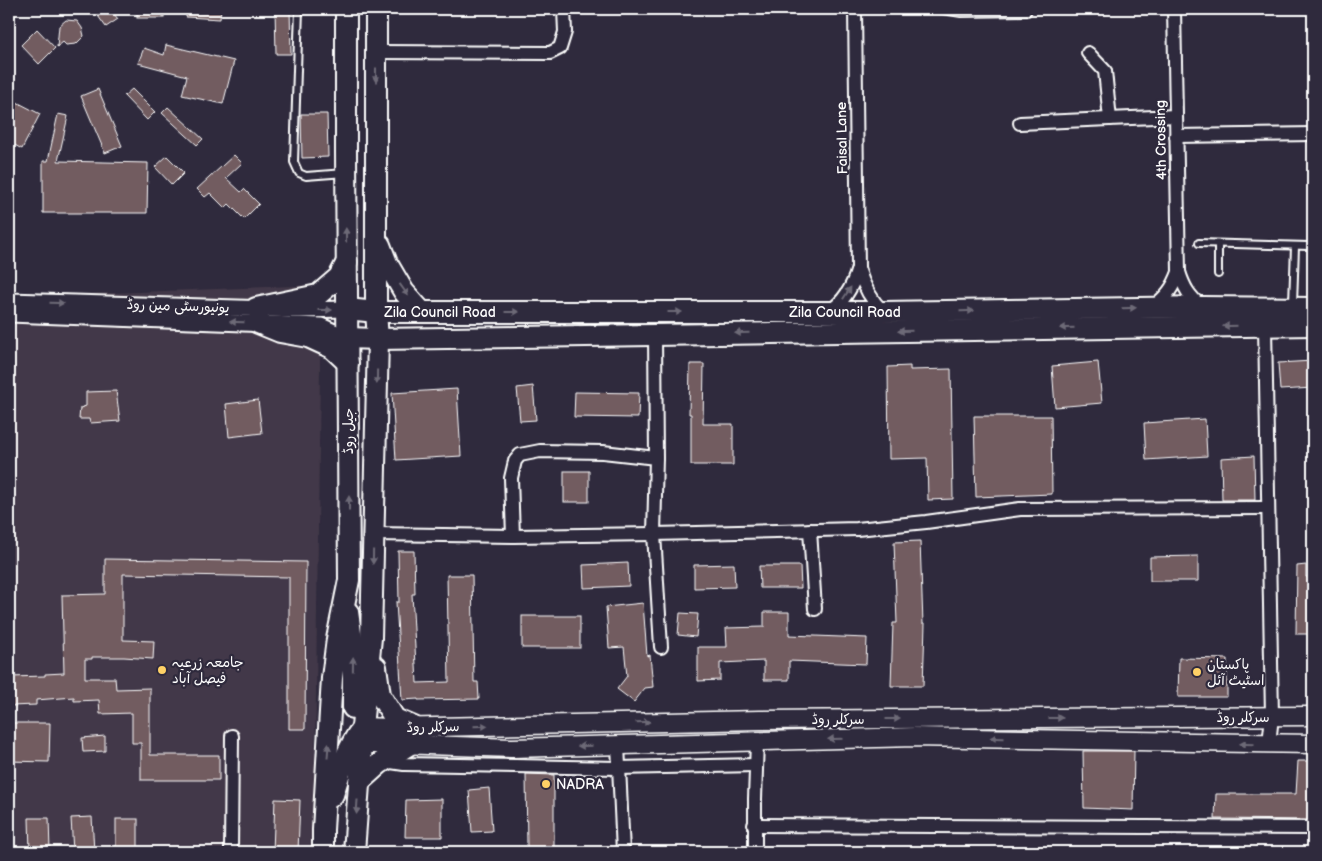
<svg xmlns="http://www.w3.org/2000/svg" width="1322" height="861" font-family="'Balsamiq Sans','Playpen Sans Arabic',sans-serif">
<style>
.built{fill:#433948}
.building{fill:#725b61;stroke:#fff}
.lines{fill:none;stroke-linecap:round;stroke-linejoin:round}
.service-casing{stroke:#fff;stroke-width:10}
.minor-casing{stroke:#fff;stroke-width:16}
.tertiary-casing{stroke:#fff;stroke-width:19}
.secondary-casing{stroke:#fff;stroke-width:21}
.primary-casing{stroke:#fff;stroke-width:24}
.service{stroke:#2f2a3d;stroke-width:6}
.minor{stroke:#2f2a3d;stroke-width:12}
.tertiary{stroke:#2f2a3d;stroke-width:15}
.secondary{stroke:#2f2a3d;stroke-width:18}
.primary{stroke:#2f2a3d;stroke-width:20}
.oneway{fill:#6d6a77}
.poi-dot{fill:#ffd166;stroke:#2f2a3d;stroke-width:2}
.labels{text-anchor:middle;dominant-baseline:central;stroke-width:4.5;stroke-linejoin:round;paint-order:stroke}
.street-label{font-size:14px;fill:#fff;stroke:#2f2a3d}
.poi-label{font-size:14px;fill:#fff;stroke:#2f2a3d;text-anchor:start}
</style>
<rect width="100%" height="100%" fill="#2f2a3d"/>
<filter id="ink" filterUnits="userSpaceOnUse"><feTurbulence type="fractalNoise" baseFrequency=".02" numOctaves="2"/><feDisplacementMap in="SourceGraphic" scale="10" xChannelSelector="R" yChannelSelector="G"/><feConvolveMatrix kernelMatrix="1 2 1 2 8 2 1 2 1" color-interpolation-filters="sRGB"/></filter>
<g filter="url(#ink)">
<path class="built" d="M321 285 314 852H9V297Z"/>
<g class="building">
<path d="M93 9H110L118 19 106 27Z"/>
<rect x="137" y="9" width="27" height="9"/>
<path d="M186 9H221L220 19 186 17Z"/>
<path d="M275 9H290L291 54H276Z"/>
<path d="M66 20 77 21 82 28 84 36 76 44 66 45 63 42 57 47 59 26Z"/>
<path d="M37 29 55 48 39 64 21 45Z"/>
<path d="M166 45 234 61 223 104 182 95 187 76 138 63 144 48 164 55Z"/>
<path d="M98 89 122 146 105 153 81 96Z"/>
<path d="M132 89 155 112 147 120 124 96Z"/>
<path d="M9 98 40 114 22 149 9 142Z"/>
<path d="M168 107 203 139 197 145 162 113Z"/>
<path d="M58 114 68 116 58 161 148 163 147 213H43V161H48Z"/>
<path d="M301 114H327L328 157 302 158Z"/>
<path d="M234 155 242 163 226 178 241 192 244 189 259 204 244 219 229 204 225 208 210 193 205 197 197 189Z"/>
<path d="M167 156 184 173 172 185 155 167Z"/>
<path d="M1313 361V388L1280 390 1278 363Z"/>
<path d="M1098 362 1102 403 1055 407 1052 366Z"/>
<path d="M690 364H704L703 424H733V465H691V414H689Z"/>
<path d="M910 366V370L951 369 953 499 928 500 927 458 889 459 888 367Z"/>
<path d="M533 386 536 420 520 421 517 388Z"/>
<path d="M457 389 461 456 396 460 392 393Z"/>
<path d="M116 391 120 421 90 423 89 419H79L80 408 86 406V392Z"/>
<path d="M575 392 639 393 638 418 574 417Z"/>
<path d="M258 400 262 433 229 437 226 404Z"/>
<path d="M974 416H1051L1052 494 976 497Z"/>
<path d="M1205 419 1207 456 1146 460 1144 423Z"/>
<path d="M1254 456 1255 500H1222L1221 458Z"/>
<rect x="564" y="471" width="25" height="31"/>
<path d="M920 541 923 624H925L923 686H891L893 623H897L894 542Z"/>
<path d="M398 551H414L415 594H412L417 683 449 682 447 575H472L474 682H478L479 699 418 700V699L402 700 396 602H399Z"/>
<path d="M1198 556V581H1150V557Z"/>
<path d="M105 559 306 562 305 729H289V577L123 574V640L154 641 153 659 124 657H92V659H85V678H115L116 689 150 688V755H219V780H141V743H132V713L100 714 99 700 74 701V697L36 700V705L10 706V677L45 676V674L64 673 62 595 105 594Z"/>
<path d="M628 563 629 586 584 588 583 565Z"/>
<path d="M734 564 735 587 694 588V565Z"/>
<path d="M1306 565V577H1313V634H1296L1297 566Z"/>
<path d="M759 566H800L801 588H760Z"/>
<path d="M643 603 647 656 650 655 653 687 645 688 634 702 617 689 627 676 624 647 609 648 606 607Z"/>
<path d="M764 612H789V635L867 638 866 664 789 661V680H764V661L720 663V680L698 681V647H727L726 628 764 627Z"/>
<path d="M680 613 698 614 696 637 678 635Z"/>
<rect x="522" y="616" width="58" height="32"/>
<path d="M1179 658 1227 659V697H1178Z"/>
<path d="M9 723H50L49 762 9 761Z"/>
<path d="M105 736V751L83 752 82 738Z"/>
<path d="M1083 751H1134L1133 810 1084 808Z"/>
<path d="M1298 761H1313L1311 793H1313V820L1215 819 1216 794H1296Z"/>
<path d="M526 774 554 775V847H527Z"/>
<path d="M489 788 492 831 472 832 469 790Z"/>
<path d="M275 799 300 800 298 852H273Z"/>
<path d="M442 799V837H405L406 800Z"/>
<path d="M92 817 94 852H73L71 818Z"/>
<path d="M29 818H49L50 852H30Z"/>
<rect x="116" y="819" width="22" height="33"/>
</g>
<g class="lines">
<defs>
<g id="service">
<path d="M299 9 294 162 299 173 306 176 345 173"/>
<path d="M937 9 961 13 1027 12 1029 9"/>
<path d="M1199 243 1309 246"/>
<path d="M1218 244V274"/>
<path d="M1293 304 1295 246"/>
</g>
<g id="minor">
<path d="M1174 9 1179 272C1184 288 1189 296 1202 307"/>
<path d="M376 52 550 53 560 48 565 32 564 9"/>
<path d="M1088 53 1105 71 1110 119"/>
<path d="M1020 123 1176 116"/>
<path d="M1176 136 1313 134"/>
<path d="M858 268C863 285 870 299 883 312"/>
<path d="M1153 307C1167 296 1173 288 1179 272"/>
<path d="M828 312C845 302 853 286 858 268L855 9"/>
<path d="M1265 326 1272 716 1269 744"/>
<path d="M655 334 656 458"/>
<path d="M810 530 815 609"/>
<path d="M373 534 513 536 654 534 857 529 926 522 1020 509 1268 508"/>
<path d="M513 536 511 478 515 461 520 455 540 451 603 452 656 458 654 534 661 647"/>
<path d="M618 745 623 852"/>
<path d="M384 761 404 764 618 768 756 765"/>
<path d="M754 825 1313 828"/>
<path d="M231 852 232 736"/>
<path d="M755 852V799L757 741"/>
</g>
<g id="tertiary">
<path d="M9 301 300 310 347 309"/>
<path d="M9 314 321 326 347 338"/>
</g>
<g id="secondary">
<path d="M362 727 390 728 760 720 1313 716"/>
<path d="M362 744H399L512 748 914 737 1313 744"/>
</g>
<g id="primary">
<path d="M380 245 387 263 404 292 422 312"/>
<path d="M256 308 318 295 339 277 347 262"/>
<path d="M347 309 376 312H883L1202 307 1313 308"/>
<path d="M258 323 280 332 308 337 332 348 348 363"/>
<path d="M347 338 378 339 1313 325"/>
<path d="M348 612 353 648V708"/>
<path d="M376 667 380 695 395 719 414 727"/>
<path d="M359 782 379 764 410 744"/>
<path d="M333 795C340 771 347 748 362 728"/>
<path d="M323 852V830L332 678 337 639 349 580 346 152V9"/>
<path d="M354 852 362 744V727L371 638 378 339 376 312V9"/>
</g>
</defs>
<use href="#service" class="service-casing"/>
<use href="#minor" class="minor-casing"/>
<use href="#tertiary" class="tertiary-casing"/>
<use href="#secondary" class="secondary-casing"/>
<use href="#primary" class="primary-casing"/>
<use href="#service" class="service"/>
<use href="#minor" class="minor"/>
<use href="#tertiary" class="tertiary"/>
<use href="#secondary" class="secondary"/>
<use href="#primary" class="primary"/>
</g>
<defs><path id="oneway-solid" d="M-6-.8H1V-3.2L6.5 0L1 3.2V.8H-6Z" transform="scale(1.25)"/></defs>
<g class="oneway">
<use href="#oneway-solid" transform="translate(376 75) rotate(90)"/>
<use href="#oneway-solid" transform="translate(346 235) rotate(-91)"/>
<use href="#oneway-solid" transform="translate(404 290) rotate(54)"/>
<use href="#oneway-solid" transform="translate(847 293) rotate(-57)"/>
<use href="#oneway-solid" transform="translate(57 303) rotate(2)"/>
<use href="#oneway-solid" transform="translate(1129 308) rotate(-1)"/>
<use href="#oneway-solid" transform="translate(325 310)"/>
<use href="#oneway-solid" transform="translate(967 311) rotate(-1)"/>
<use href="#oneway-solid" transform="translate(512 312)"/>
<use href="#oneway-solid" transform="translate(675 312)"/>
<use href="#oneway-solid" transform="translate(237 322) rotate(-178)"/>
<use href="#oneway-solid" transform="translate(1230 326) rotate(179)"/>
<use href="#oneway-solid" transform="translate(1067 328) rotate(179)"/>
<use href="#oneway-solid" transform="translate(905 331) rotate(179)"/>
<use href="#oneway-solid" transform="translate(742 333) rotate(179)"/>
<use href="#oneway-solid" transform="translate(377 377) rotate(91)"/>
<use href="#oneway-solid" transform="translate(349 503) rotate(-90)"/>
<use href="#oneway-solid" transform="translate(373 557) rotate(91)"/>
<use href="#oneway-solid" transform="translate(353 664) rotate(-89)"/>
<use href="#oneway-solid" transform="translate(1056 718)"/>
<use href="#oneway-solid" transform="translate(893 719)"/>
<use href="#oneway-solid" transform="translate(643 722) rotate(-1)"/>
<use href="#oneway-solid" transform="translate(481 726) rotate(-1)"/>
<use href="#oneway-solid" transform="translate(997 738) rotate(-179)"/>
<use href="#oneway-solid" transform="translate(835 739) rotate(178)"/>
<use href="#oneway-solid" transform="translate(1247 744) rotate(-179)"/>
<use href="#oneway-solid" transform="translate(585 746) rotate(178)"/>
<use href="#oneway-solid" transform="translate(328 751) rotate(-86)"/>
<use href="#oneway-solid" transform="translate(357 807) rotate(94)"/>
</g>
</g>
<g class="poi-dot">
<circle cx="162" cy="670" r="5"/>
<circle cx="1197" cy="672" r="5"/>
<circle cx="546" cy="784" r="5"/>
</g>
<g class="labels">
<g class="street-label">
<text transform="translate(842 138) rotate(-91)">Faisal Lane</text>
<text transform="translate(1161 140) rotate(-91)">4th Crossing</text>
<text transform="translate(178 306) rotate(2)">یونیورسٹی مین روڈ</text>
<text x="440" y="312">Zila Council Road</text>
<text x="845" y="312">Zila Council Road</text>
<text transform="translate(348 431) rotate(-90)">جیل روڈ</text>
<text x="1243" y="717">سرکلر روڈ</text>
<text x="838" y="719">سرکلر روڈ</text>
<text transform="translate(433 727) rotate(-1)">سرکلر روڈ</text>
</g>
<g class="poi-label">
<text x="172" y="662">جامعہ زرعیہ<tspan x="172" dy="16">فیصل آباد</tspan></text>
<text x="1207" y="664">پاکستان<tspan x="1207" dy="16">اسٹیٹ آئل</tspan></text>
<text x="556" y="784">NADRA</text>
</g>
</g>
<rect width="1322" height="861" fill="none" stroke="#2f2a3d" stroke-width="30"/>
<rect x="15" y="15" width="1292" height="831" fill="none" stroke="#fff" stroke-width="2" filter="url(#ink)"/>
</svg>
